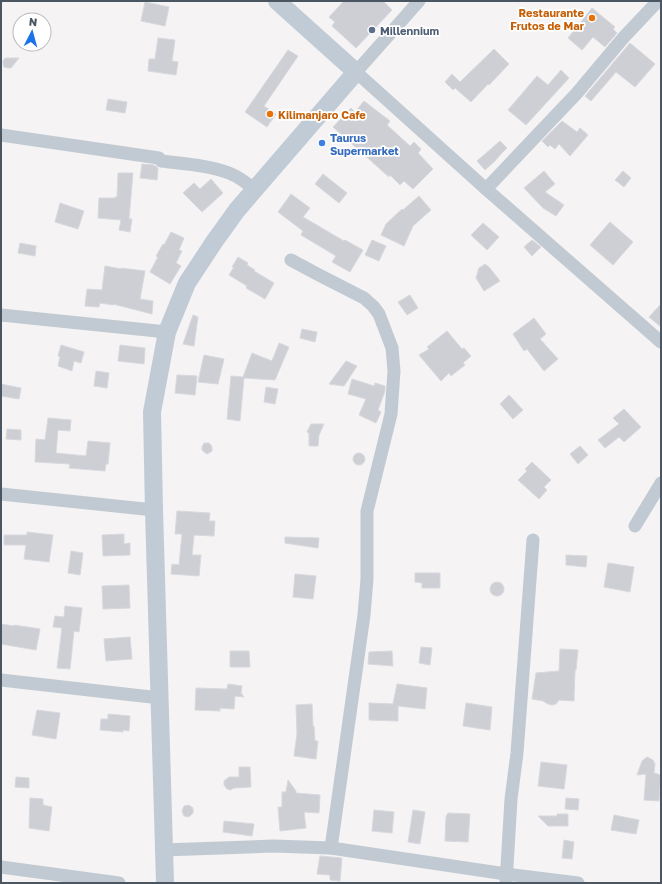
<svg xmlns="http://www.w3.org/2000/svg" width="662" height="884" font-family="'Golos Text',sans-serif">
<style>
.building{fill:#cdcfd5;stroke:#d7d9de}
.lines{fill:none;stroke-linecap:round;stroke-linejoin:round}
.minor{stroke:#c1cad2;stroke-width:13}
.secondary{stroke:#c1cbd6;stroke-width:18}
.food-dot{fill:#e8710a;stroke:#fff;stroke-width:1.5}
.service-dot{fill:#5c6f8a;stroke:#fff;stroke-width:1.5}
.shop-dot{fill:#3f7fe0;stroke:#fff;stroke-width:1.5}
.labels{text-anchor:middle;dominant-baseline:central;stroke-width:3.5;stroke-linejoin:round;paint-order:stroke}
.food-label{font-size:11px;font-weight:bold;fill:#c56008;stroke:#fff;text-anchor:end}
.service-label{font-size:11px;font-weight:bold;fill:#4e5e75;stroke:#fff;text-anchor:start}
.shop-label{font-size:11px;font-weight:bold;fill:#366cbe;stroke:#fff;text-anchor:start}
</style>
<rect width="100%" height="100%" fill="#f5f3f3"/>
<g class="building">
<path d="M344 1H383L392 10 356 48 332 26 335 22 329 17Z"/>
<path d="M145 2 169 7 165 26 141 21Z"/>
<path d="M592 8 615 27 613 29 617 33 605 47 593 37 582 50 568 38Z"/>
<path d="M158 38 175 40 172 61 178 62 176 75 148 71 149 59H155Z"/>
<path d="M630 43 655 64 635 87 616 72 591 101 585 96Z"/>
<path d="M494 49 509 64 489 85 488 84 471 102 455 88 453 90 445 82 452 74 460 82Z"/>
<path d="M288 50 298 56 264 106 276 114 267 127 245 112Z"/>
<path d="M5 58H19L11 68H8L4 67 3 64V61Z"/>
<path d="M561 70 569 78 526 125 508 110 537 76 548 85Z"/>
<path d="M108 99 127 102 125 113 106 110Z"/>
<path d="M364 101 390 121 387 125 410 146 414 142 421 149 418 153 433 169 413 189 404 181 400 185 390 175 389 177 333 127 351 108 355 112Z"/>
<path d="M562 121 577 132 580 128 588 135 570 156 559 144 555 149 550 145 548 147 542 141Z"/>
<path d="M500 141 507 148 501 154 495 161 485 170 477 161Z"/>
<path d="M142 164 154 165 158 168 157 180 140 178Z"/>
<path d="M544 171 555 184 545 192 564 205 556 216 543 208 524 188Z"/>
<path d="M623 171 631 178 624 187 615 180Z"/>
<path d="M118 173H133L129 219H132L130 232 119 230 121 220 98 218 99 198H115V197H117Z"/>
<path d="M323 174 347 193 339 203 315 184Z"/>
<path d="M211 179 223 193 202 212 183 193 194 183 200 189Z"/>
<path d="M291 194 310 208 303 217 344 241 345 240 363 250 350 272 332 262 336 256 301 235 303 231 278 212Z"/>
<path d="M419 196 431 210 413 226 404 246 381 235 386 224 402 209 403 210Z"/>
<path d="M60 203 84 211 78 229 55 222Z"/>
<path d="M610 222 633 242 613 265 590 245Z"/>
<path d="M483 223 499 237 487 250 471 235Z"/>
<path d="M171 232 184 238 179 250 182 251 176 263 181 266 170 284 150 272 158 257 156 256 163 244 164 245Z"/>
<path d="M372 240 386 246 379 261 365 255Z"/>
<path d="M532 240 541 247 532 256 524 247Z"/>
<path d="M20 243 36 246 35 256 18 253Z"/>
<path d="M238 257 248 263 247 265 255 270 254 271 274 283 265 299 246 288 247 286 229 275 234 267H232Z"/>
<path d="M485 264 489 267 500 281 484 291 476 278 479 268Z"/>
<path d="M105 266 121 269V268L145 271 140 299 153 301 152 314 113 304V305L100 303 99 307 85 306 87 289 102 290Z"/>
<path d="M410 295 418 308 407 315 398 302Z"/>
<path d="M661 304V327L649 317Z"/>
<path d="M193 315 198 317 194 346 183 344Z"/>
<path d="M534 318 546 334 540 339 558 359 544 371 527 349 524 351 513 334Z"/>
<path d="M302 329 317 332 315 342 300 338Z"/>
<path d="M447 331 462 349 464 348 471 356 463 363 465 365 451 376 449 373 441 381 419 355 429 349 427 347Z"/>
<path d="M279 343 289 347 275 380 244 378 240 421 227 419 231 376 243 377 252 353 272 361Z"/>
<path d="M61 345 84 352 81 363 74 361 72 371 58 366 60 357 58 356Z"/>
<path d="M120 345 145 348 144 364 118 361Z"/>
<path d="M204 355 224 359 218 384 198 382Z"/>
<path d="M346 361 357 366 344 386 329 384Z"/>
<path d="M96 371 109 373 107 388 94 386Z"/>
<path d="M177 375 197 376 195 395 175 393Z"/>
<path d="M352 379 374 386 375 383 385 386V391L378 410 381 412 376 423 359 415 366 399 348 394Z"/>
<path d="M1 384 21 388 19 399 1 396Z"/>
<path d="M266 387 278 389 275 404 264 402Z"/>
<path d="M509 395 523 410 513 419 500 404Z"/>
<path d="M624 409 641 427 624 442 619 437 605 448 598 440 619 424 613 418Z"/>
<path d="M48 418 71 420 70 431 58 430 56 453 86 456 88 441 110 443 108 464H106L105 471 69 468 70 464 35 462 36 439 45 440Z"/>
<path d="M311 424H324L319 435 318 446H309V433L307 432Z"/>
<path d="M7 429 21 430V440L6 439Z"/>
<path d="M204 443H209L211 445 212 448V451L209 453 207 454 204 452 202 450V447Z"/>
<path d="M580 446 588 455 578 464 570 454Z"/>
<circle cx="359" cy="459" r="6"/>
<path d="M532 462 551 480 544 487 547 490 539 499 518 480 527 471 525 469Z"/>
<path d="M177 511 210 513 209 521H215L214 536 194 535 192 555H201L199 576 171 574 172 564 179 565 182 534H175Z"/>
<path d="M27 532 53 535 49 562 24 559 26 545H4V535H27Z"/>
<path d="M124 534V544L130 543V555L103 556 102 535Z"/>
<path d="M285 537 319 538 318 548 285 543Z"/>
<path d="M71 551 83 553 80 575 68 573Z"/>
<path d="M566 555 587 556 586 567 566 565Z"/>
<path d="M608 563 634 567 630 592 604 587Z"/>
<path d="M415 573H440V588H422V583L415 582Z"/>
<path d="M295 574 316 576 313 599 293 597Z"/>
<circle cx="497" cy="589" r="7"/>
<path d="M129 585 130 608 103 609 102 586Z"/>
<path d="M65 606 82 608 79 632 74 631 70 669 57 668 62 628 53 627 55 616 64 617Z"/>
<path d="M1 624 14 626V625L40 629 36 650 1 644Z"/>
<path d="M130 637 132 659 106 661 104 639Z"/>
<path d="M421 647 432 648 430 665 419 663Z"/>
<path d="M560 649 578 650 576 670H575L574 701 559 700 556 704 552 705 548 704 543 701 532 699 536 673 559 671Z"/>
<path d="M230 651H249L250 667H230Z"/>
<path d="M392 651 393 666 368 664 369 652Z"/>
<path d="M228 684 242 686 241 693 244 697 235 696 234 709 220 708V711L195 710 196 688 227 689Z"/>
<path d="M397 684 427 688 425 709 398 706V721L369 720V703L393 704Z"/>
<path d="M466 703 492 707 490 730 463 726Z"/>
<path d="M312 704 313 726H314L315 741H318L316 759 294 756 297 734 296 705Z"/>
<path d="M37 710 60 713 56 739 32 735Z"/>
<path d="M108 714 130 716 129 731 123 730V732L100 730 101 719H108Z"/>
<path d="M647 757 653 760 655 764 654 773 661 775 659 801 644 800 646 774 637 775 642 761Z"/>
<path d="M541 762 567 765 564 789 538 786Z"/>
<path d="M239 767H250L251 787 234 788 230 790 227 789 224 785V781L229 777H239Z"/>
<path d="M16 777 29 778V788L15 787Z"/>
<path d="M288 780 296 791V793L320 795 319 813 304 812 306 828 280 831 278 807H282V792H286Z"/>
<path d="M30 798 43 799V805L52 807 49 831 29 828Z"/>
<path d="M566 798 579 799 578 810 565 809Z"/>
<path d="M189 805 193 808V813L189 817 184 816 182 811 184 806Z"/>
<path d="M374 810 394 812 392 833 372 831Z"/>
<path d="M413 810 425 812 420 844 408 842Z"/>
<path d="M448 813 470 814 468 842 445 841 446 817Z"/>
<path d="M557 814H568V826H548L538 816H557Z"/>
<path d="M614 815 639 820 636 834 611 830Z"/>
<path d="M224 821 254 824 252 836 223 832Z"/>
<path d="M564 840 574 842 572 859 562 858Z"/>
<path d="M320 856 342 858 340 881 330 880V875L317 874Z"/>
</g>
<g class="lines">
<g class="minor">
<path d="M419 1 356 72 486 189 661 342"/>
<path d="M1 135 159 158 161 161C184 164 208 165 229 173 239 177 247 183 255 190"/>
<path d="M486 189 577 93 624 37 658 1"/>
<path d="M291 260 319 275 364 298 373 306 379 314 392 348 394 371 391 414 367 511V579L364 615 331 848"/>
<path d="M1 315 167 332"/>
<path d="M1 494 154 510"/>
<path d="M635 526 661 483"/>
<path d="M1 680 160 698"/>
<path d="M163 850 274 846 331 848 506 874 578 883"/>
<path d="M1 867 119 883"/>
<path d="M506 883 511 799 517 753 533 540"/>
</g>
<path class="secondary" d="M165 883 154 510 152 412 167 332 187 283 214 242 237 210 356 72 277 1"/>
</g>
<g class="food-dot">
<circle cx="592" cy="18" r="4"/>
<circle cx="270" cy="114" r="4"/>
</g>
<circle class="service-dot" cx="372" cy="30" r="4"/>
<circle class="shop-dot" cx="322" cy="143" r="4"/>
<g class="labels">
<g class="food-label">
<text x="584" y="12">Restaurante<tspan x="584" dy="13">Frutos de Mar</tspan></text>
<text x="278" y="114" text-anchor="start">Kilimanjaro Cafe</text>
</g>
<g class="service-label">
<text x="380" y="30">Millennium</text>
</g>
<g class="shop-label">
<text x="330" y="137">Taurus<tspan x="330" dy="13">Supermarket</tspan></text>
</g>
</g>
<rect width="662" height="884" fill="none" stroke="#4a5661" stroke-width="4"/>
<g transform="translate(32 32) rotate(6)"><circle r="19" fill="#ffffff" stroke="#b7bbc0"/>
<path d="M0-3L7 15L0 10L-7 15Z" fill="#1a73e8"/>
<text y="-6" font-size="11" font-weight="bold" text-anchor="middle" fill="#4a5661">N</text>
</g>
</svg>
